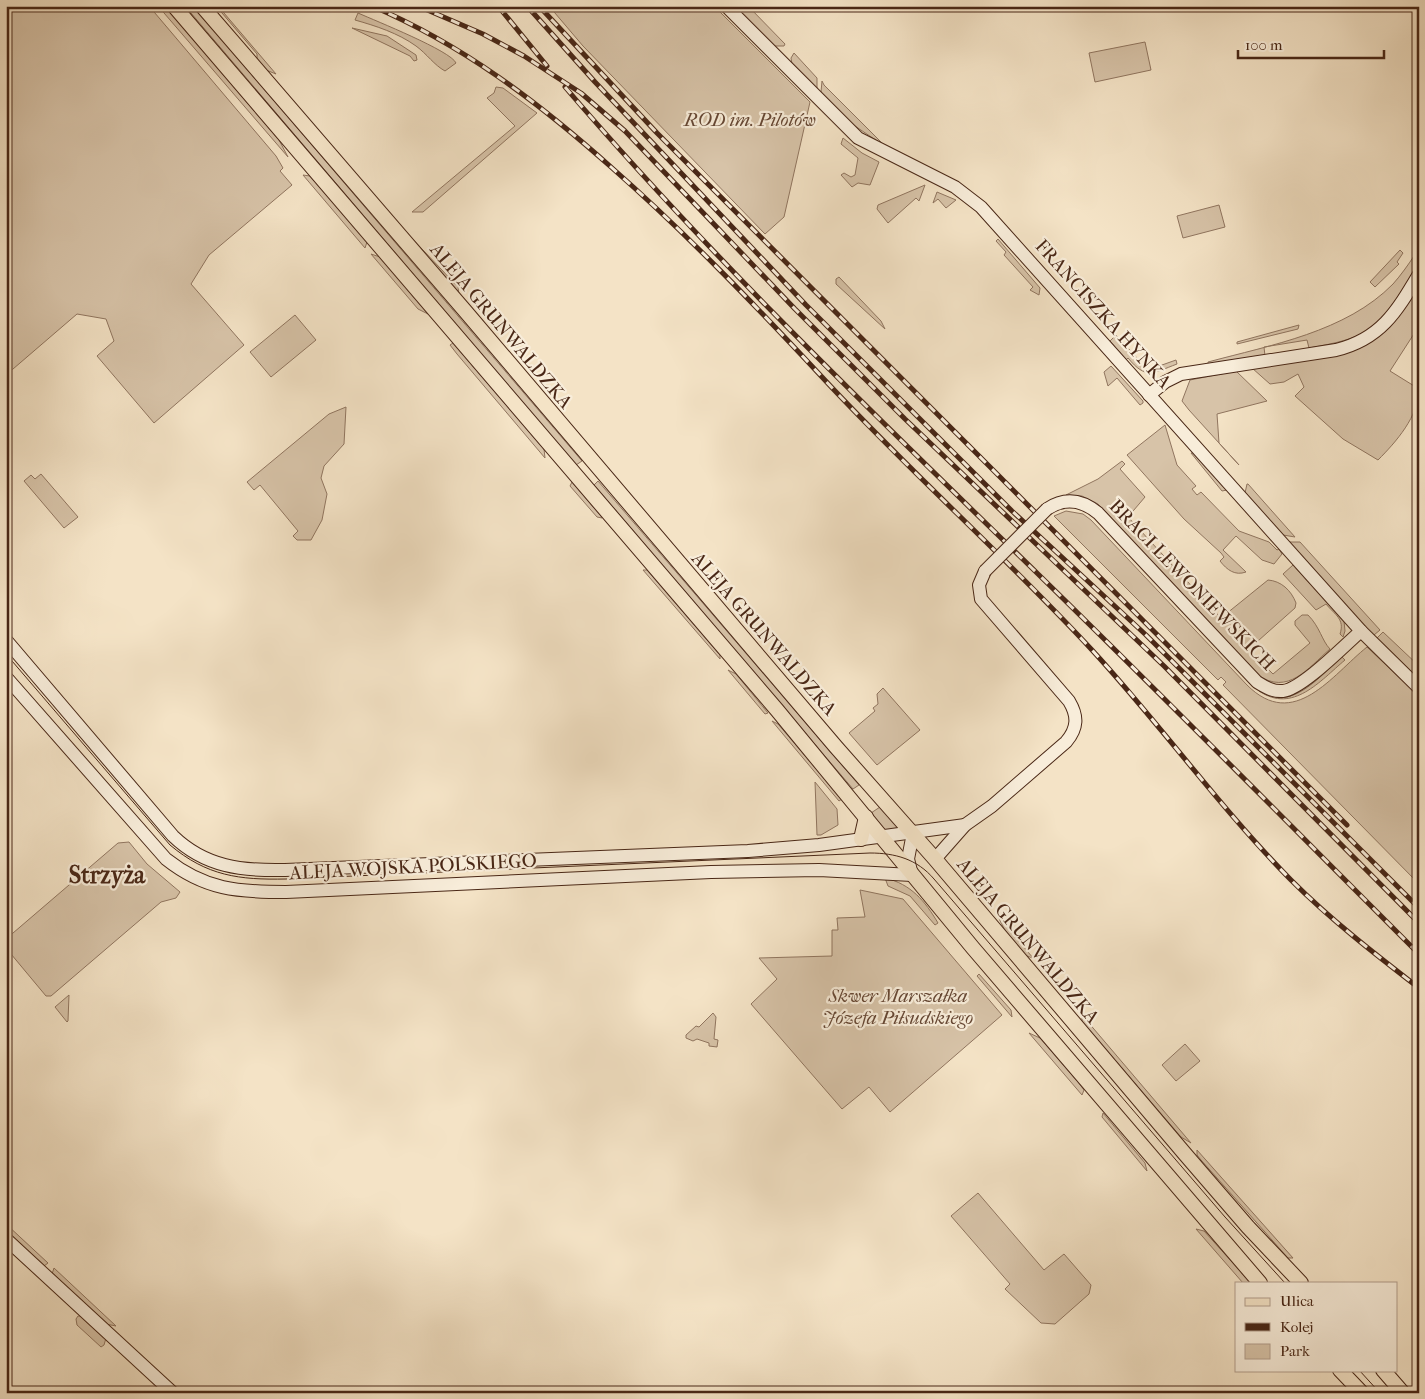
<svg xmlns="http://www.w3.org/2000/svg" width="1425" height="1399" font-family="'IM FELL French Canon',serif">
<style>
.green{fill:#d7c3a8;stroke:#90755f}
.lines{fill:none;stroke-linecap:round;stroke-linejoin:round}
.secondary-casing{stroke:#492716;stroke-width:14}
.primary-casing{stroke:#492716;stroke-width:16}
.secondary{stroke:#f8edda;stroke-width:12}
.primary{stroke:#f4e3c6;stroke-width:14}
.tram{stroke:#492716;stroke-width:1}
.rail-casing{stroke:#492716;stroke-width:5}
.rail{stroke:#f8edda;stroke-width:3;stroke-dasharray:9;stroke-linecap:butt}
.secondary-bridge-casing{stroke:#492716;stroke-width:14;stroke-linecap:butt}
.secondary-bridge{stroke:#f8edda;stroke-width:12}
.labels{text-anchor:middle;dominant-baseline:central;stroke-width:4.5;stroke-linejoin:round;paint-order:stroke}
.park-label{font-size:19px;font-style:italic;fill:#654633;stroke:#f8edda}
.street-label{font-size:19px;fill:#492716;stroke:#f8edda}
.district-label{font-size:24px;font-weight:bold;fill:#492716;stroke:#f8edda}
</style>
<rect width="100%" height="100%" fill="#f4e3c6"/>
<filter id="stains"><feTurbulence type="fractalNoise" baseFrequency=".004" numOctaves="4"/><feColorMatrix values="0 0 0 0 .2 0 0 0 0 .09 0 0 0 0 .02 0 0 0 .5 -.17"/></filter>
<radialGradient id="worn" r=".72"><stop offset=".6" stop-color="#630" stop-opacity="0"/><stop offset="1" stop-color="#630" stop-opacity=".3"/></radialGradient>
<g class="green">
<path d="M6 6H149L276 156 283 168 280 171 292 185 209 255 191 284 244 345 154 423 97 356 114 341 106 319 77 314 6 375Z"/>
<path d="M158 6H165L279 140 288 157Z"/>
<path d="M185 6H193L582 461 576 465Z"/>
<path d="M216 6H218L276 74 266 70 257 59V54Z"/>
<path d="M549 6H714L810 102 784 217 765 234 583 46Z"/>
<path d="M734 6H748L785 44 784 46H775Z"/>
<path d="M358 13C376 21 451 51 456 63L445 71C434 65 427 54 416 46 398 33 376 26 355 20Z"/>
<path d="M352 28 387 36 416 55 417 60 414 61 410 56Z"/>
<path d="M1145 42 1151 70 1095 82 1089 53Z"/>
<path d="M794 53 817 78V89L792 64 791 58Z"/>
<path d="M822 81 824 85 886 147 852 124 821 92Z"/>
<path d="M496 87 503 88 537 113 423 212H412L515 126 487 98 494 93Z"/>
<path d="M843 138 862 153 879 162 870 185 858 183 852 187 841 175 844 173 851 177 855 175 858 158 841 144Z"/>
<path d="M303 175 310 176 367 242 365 248Z"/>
<path d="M925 185 919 201 916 198 888 223 877 209 878 205Z"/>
<path d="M937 192 956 200 946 208 938 199 933 203Z"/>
<path d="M1219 205 1225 227 1183 238 1177 216Z"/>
<path d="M404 230 458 287 459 295Z"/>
<path d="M998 239 1040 288 1039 295 1030 290 1033 287 1004 255 1006 252 996 241Z"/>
<path d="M1400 250 1403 253 1397 262 1399 264 1375 287 1370 282Z"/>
<path d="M371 254 380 257 428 314 418 309Z"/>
<path d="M1414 256C1419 267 1411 275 1406 284 1375 333 1365 338 1309 348L1307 340 1264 347 1265 356 1208 365V362C1271 345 1346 332 1393 284 1401 275 1408 265 1414 256Z"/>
<path d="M839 277 881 321 885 329 836 284V279Z"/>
<path d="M1419 284V326L1390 371 1419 389C1419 416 1396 442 1378 460L1343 439 1295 396 1304 387 1298 374 1284 382 1270 384 1252 368 1350 351Z"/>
<path d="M295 315 316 340 271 377 250 352Z"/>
<path d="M1299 325 1298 329 1237 344V342Z"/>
<path d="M1116 335 1148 370 1176 360 1177 364C1153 373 1146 380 1128 358L1126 360 1110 341Z"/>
<path d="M453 343 544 449 545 458 457 354 450 345Z"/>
<path d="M1111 366 1143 401V403L1140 405 1117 378 1108 386 1104 372Z"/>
<path d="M1236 371 1267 401 1217 414 1219 443 1239 465 1189 410 1182 401 1190 380Z"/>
<path d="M346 407 344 444 324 466 321 478 327 494 322 520 311 540H297L293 536 298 531 260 485 254 490 247 482 329 414Z"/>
<path d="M1165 425 1177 465 1196 486 1192 489 1197 495 1201 492 1239 531 1269 542 1277 550 1279 549 1282 554 1274 564 1262 560 1236 536 1223 550 1246 572C1235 576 1227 570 1220 561L1224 557 1221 553 1184 519 1127 455Z"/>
<path d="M1191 453H1194L1227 490 1222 491Z"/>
<path d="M1122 461 1125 464 1120 469 1145 497 1128 517 1221 618 1268 580C1281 581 1291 590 1296 603L1295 608 1249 649 1250 654 1264 670 1268 669 1273 674 1310 643 1295 625V621L1302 615H1308C1320 627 1322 641 1330 649 1308 668 1288 696 1258 675L1098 504 1082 496 1066 495 1098 479Z"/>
<path d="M41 474 78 517 64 528 24 481 31 475 35 479Z"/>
<path d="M598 481 859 785 853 789 594 485Z"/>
<path d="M572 482 601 516 602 518 597 517 570 486Z"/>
<path d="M1247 484H1248L1295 537 1283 535 1245 493Z"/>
<path d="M1066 511 1083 514 1091 520 1247 685C1294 732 1332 675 1367 647L1419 696V884L1223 685 1226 682 1221 677 1218 680 1054 516Z"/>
<path d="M1288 542H1300L1380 630 1374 635 1371 633Z"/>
<path d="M1293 565 1344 621 1345 631 1343 637 1340 634C1345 619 1335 615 1326 604L1316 610 1283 574Z"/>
<path d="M643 570H647L720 655V659Z"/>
<path d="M1383 632 1419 666V679L1377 638Z"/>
<path d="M1342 657 1345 660C1320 681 1293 714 1259 691 1264 691 1270 696 1277 697 1301 701 1325 671 1342 657Z"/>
<path d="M728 670 736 674 768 713 765 714Z"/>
<path d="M883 688 920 730 877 765 849 733 875 711 873 708 878 704 877 694Z"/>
<path d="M772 721 778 724 842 799 839 801Z"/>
<path d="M815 782 837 809 838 825 821 835H817Z"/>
<path d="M880 807 899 828 886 832 871 813Z"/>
<path d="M129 842 147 864 180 892 176 898 161 902 51 996H46L6 948V939L118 843Z"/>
<path d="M885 878C911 884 925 901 938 923L935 925 910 896 888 886Z"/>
<path d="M860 890 903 899 1002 1015 890 1112 869 1087 842 1109 751 1004 777 979 759 958 832 956V930H838L837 918 865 917Z"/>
<path d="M998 916 1033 958C1019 956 1002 927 998 916Z"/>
<path d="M979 974 1011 1010 1012 1017 977 976Z"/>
<path d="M69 995 68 1021 67 1022 55 1007Z"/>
<path d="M713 1013 716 1017 714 1039 718 1040 717 1047 709 1046V1043L697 1039 693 1041 686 1038V1035L696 1026 699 1027Z"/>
<path d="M1082 1015 1191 1143 1181 1137 1082 1022Z"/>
<path d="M1029 1033 1040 1038 1078 1082 1084 1090 1082 1095Z"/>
<path d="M1185 1044 1200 1061 1176 1081 1162 1065Z"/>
<path d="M1103 1113 1145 1163 1147 1171 1102 1117Z"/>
<path d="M1197 1150 1293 1258H1288L1201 1160 1197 1155Z"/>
<path d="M978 1193 1044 1270 1064 1254 1091 1285 1089 1294 1055 1324 1041 1323 1005 1289 1010 1284 951 1216Z"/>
<path d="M6 1224 48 1263 44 1266 6 1231Z"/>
<path d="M1196 1229 1204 1231 1251 1283H1243Z"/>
<path d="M54 1268 116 1326 106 1324 52 1274Z"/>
<path d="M78 1316H81L106 1338 104 1345 101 1347 77 1325 76 1319Z"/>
</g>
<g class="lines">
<defs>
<g id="secondary">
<path d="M726 6 858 138 955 187 981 207 1361 631 1419 688"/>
<path d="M1149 395 1165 382 1181 374 1336 350C1381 339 1397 311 1419 274"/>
<path d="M1047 509C1065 497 1082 500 1098 513L1257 682C1265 687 1273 692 1283 691 1302 689 1345 645 1361 631"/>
<path d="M6 640 173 836C205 867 242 871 285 870L748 851 819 845 965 825"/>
<path d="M6 677 166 859C205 890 238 892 286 892L711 872 819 870 912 875 908 859 913 833"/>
<path d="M935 859 965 825 992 806 1066 742C1078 728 1078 716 1069 701L981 599 979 585 985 571"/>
<path d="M6 1239 173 1393"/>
</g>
<g id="primary">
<path d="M174 6 777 710 973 948 1260 1283"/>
<path d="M202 6 466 312 836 747 935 859 1185 1154 1248 1227 1301 1283"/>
<path d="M861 839 866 817"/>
<path d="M1340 1370 1362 1393"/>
<path d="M1383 1370 1403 1393"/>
</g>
</defs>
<use href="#secondary" class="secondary-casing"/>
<use href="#primary" class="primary-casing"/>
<use href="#secondary" class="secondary"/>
<use href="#primary" class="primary"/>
<g class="tram">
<path d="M6 654 170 845C207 876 239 880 286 879L870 853C895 853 917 859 934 879L1225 1217 1285 1283"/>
<path d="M1359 1370 1380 1393"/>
</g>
<defs>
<g id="rail">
<path d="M372 6C463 45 538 102 611 167 686 233 754 304 822 377 909 471 1005 556 1092 650 1161 725 1220 808 1291 880 1331 920 1375 954 1419 988"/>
<path d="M418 6 483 34 524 56 581 93 625 131 795 309 905 419 1164 666 1419 923"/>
<path d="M498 6 547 66"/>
<path d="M527 6 595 82 806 305 1012 511 1146 635 1419 908"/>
<path d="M539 6 657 133 1347 825"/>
<path d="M565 87C712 259 876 416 1038 574 1166 699 1292 827 1419 954"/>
</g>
</defs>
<use href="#rail" class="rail-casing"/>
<use href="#rail" class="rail"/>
<defs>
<path id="secondary-bridge" d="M985 571 1047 509"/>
</defs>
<use href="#secondary-bridge" class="secondary-bridge-casing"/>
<use href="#secondary-bridge" class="secondary-bridge"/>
</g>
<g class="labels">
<g class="park-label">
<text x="750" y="120">ROD im. Pilotów</text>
<text x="898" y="996">Skwer Marszałka<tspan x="898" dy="22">Józefa Piłsudskiego</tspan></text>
</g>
<g class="street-label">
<text transform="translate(1103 314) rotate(48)">FRANCISZKA HYNKA</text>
<text transform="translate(501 326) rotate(50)">ALEJA GRUNWALDZKA</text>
<text transform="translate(1192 585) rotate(46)">BRACI LEWONIEWSKICH</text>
<text transform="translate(764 634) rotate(49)">ALEJA GRUNWALDZKA</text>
<text transform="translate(413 867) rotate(-3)">ALEJA WOJSKA POLSKIEGO</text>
<text transform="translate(1028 941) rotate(50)">ALEJA GRUNWALDZKA</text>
</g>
<g class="district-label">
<text x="107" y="875">Strzyża</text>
</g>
</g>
<rect width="1425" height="1399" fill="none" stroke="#f4e3c6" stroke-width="25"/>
<rect x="8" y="8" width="1410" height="1384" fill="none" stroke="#492716" stroke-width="2.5"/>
<rect x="12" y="12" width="1400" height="1374" fill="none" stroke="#492716"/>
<rect x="1235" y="1282" width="162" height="90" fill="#f8edda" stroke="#b29e8c"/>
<rect x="1245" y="1298" width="25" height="8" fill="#f4e3c6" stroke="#b29e8c"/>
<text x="1280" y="1306" font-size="15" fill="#492716">Ulica</text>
<rect x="1245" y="1323" width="25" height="8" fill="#492716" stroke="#b29e8c"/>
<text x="1280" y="1332" font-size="15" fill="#492716">Kolej</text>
<rect x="1245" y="1344" width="25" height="15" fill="#d7c3a8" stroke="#b29e8c"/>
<text x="1280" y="1356" font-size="15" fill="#492716">Park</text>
<path d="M1238 50v8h146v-8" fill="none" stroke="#492716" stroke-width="2.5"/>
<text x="1245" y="50" font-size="15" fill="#492716" stroke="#f8edda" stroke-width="4" paint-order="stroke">100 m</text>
<rect width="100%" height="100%" filter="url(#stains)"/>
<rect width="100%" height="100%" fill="url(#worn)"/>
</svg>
